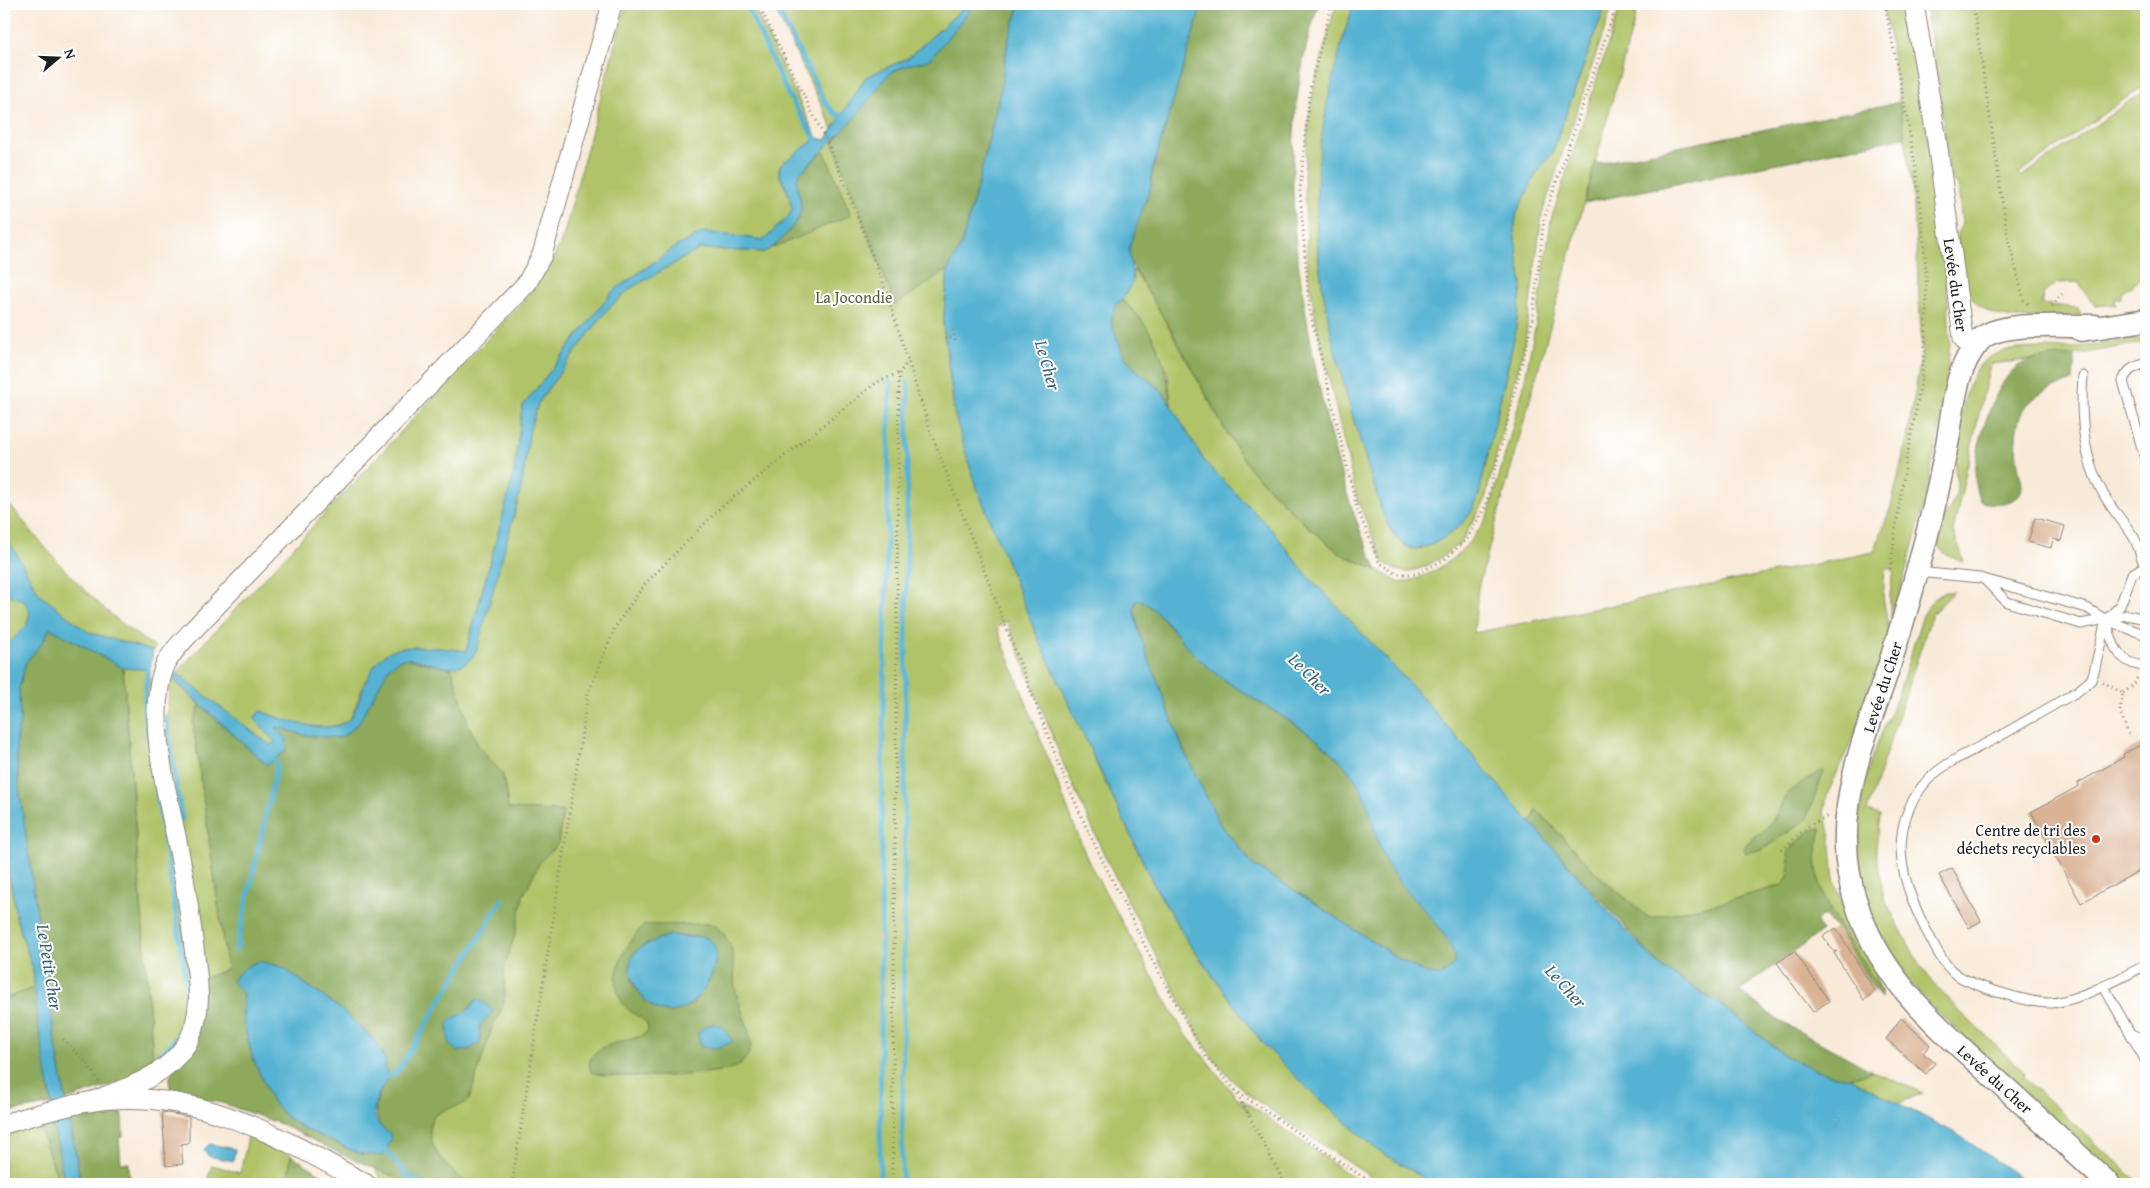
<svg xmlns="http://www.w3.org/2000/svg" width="2150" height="1188" font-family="'Gentium Book Plus',serif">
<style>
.green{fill:#b0c367;stroke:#667042;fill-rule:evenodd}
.forest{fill:#8ca95c;stroke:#54623c;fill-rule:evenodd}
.water{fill:#54b2d2;stroke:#386777;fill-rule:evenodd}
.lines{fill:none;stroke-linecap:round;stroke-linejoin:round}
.stream{stroke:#54b2d2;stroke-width:5}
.building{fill:#d9b193}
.service-casing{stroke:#8a837a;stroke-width:11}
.minor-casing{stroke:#8a837a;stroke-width:21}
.tertiary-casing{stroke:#8a837a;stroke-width:25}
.path{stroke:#8a837a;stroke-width:3;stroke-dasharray:1 4;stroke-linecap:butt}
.service{stroke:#fff;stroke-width:9}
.minor{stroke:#fff;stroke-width:19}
.tertiary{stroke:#fff;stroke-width:22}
.poi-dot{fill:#c8321e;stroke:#fff;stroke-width:2}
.labels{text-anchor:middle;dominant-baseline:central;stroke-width:4;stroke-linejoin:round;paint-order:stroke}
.street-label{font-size:16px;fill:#1c1c1c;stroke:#fff}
.park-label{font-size:16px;fill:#575f3a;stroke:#fff}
.poi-label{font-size:16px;fill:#1c1c1c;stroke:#fff;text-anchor:end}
.water-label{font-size:18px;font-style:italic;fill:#35606e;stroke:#fff}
</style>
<rect width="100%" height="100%" fill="#fff"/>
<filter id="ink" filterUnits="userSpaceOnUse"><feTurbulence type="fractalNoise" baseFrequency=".02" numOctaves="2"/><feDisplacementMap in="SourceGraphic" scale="10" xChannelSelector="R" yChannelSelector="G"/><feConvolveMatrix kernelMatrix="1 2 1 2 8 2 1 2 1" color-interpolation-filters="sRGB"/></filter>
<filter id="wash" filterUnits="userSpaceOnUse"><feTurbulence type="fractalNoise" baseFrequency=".0096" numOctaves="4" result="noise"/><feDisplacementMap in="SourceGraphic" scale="20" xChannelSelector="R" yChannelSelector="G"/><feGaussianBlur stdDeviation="1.12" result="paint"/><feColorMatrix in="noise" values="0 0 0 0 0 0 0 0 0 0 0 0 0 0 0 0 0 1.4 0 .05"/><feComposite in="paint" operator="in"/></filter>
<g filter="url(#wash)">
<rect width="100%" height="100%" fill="#f8ead8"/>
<g class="green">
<path d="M626 4H752L817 138 780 165C774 181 798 196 791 214L764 240 705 232 677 246 613 291 522 407 514 474 466 651 429 647 365 680 351 718C327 738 285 720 260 711L276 742 269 745 176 673 524 300 549 268 563 237Z"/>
<path d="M772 4H968L908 58 866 77 833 129Z"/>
<path d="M975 4H1020L948 270 943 324 955 416 1096 763 1154 885 1188 942 1262 1043 1310 1091 1379 1151 1434 1184H1381L1253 1098 1231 1079 1212 1057 1193 1026 1109 865 1065 768 1007 621 997 628 1088 861 1183 1031 1251 1115 1240 1098 1362 1184H383L376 1170 557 811 508 809 506 789 502 773 383 677 466 663 515 513 523 477 530 429 538 404 545 393 606 311 631 288 700 249 764 252 800 217 810 163 851 122 890 73 921 62Z"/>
<path d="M1336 4H1354C1325 89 1307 194 1322 284 1335 362 1359 439 1383 514 1388 525 1395 540 1406 546 1423 558 1463 527 1471 512 1475 506 1477 500 1479 494L1514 339 1522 286 1514 231 1517 212 1536 174 1552 153 1606 4H1613L1542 214 1525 342 1484 503 1460 543 1439 559 1422 568 1406 572 1395 570 1383 562 1357 499 1316 322 1308 270 1304 175 1309 117 1315 83Z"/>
<path d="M1621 4H1639L1478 588 1474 633 1874 552 1891 506 1906 444 1922 351 1913 192 1888 28 1882 4H1908L1946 263 1950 344 1942 413 1925 502 1892 620C1888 603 1890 589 1894 571L1889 568 1885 570 1883 597 1889 631 1860 722 1827 795 1824 813 1830 833 1833 872 1836 887 1855 932 1869 957 1881 991C1861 959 1819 904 1816 867 1815 854 1818 841 1821 828L1810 831 1789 851C1789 863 1792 877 1782 885L1721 903 1649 918 1599 876 1537 810 1531 823 1412 686 1308 576 1271 529 1205 462 1171 406 1168 373 1122 300 1133 281V269L1151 295 1225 430 1250 469 1299 519 1339 553 1377 570 1400 583C1439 576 1471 548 1489 513L1523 389 1538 312 1551 220ZM1811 804 1806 820 1763 849 1753 837 1765 830 1778 812Z"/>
<path d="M1925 4H2146V84L2018 174 2021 177 2146 90V275L2121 293V298L2115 299 2116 304 2095 306 2078 282 2057 283 2044 293 2041 304 2078 308 2081 315C2032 317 1968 334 1961 265 1959 251 1954 237 1962 224L1958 186 1950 178 1938 79Z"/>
<path d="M2146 337V342L2075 355 1990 364 1953 531 1964 562C1952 558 1939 554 1937 539 1935 521 1952 511 1956 494 1958 484 1955 474 1955 464 1957 437 1963 377 1985 360 2009 343 2043 350 2071 348 2096 345 2121 341 2146 337Z"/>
<path d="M4 498C51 555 92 607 155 647L153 651 88 632 40 595 4 533Z"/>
<path d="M4 592 25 602 30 612 27 625 4 648Z"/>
<path d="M1945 592H1954L1932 614 1867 811 1880 815 1876 849 1884 898 1919 964 1936 986 1956 1008 2025 1073 2024 1078 2140 1184H2124L1933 1008 1895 964 1873 920 1866 898 1858 856V813L1861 793 1873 754 1897 697 1923 615 1934 598Z"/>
<path d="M123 668 150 670 154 733 193 997 183 1037 154 1071Z"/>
<path d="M171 677 200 705 193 723 227 969 203 979 165 734Z"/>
<path d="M4 844 17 921 33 969 34 988 4 999Z"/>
<path d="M1872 1071 1923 1093 1897 1104 1850 1078Z"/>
<path d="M39 1126 60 1184H4V1134Z"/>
<path d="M249 1133 291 1155 287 1184H206L212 1165 240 1173Z"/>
</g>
<g class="forest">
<path d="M975 4H1020L1008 41 1000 92 978 185 961 246 948 270 895 305 833 142 890 73 905 66 928 60 933 56Z"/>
<path d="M1202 4H1319C1292 76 1289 170 1296 246 1310 350 1332 476 1377 570L1339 553 1299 519 1250 469 1225 430 1178 342 1129 260C1128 229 1150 203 1152 172Z"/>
<path d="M1899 102 1905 137 1584 203 1595 164Z"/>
<path d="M824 151 851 215 773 248 800 217 796 179 798 175Z"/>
<path d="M1122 300C1156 329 1167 363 1171 406L1163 392 1137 371 1124 356 1111 322 1116 304Z"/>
<path d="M2075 355 2073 381C2055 387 2036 392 2024 409 2014 424 2015 448 2018 465 2019 472 2022 480 2022 487 2020 505 1992 506 1980 501 1964 474 1991 384 2018 366 2034 356 2057 357 2075 355Z"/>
<path d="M1141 600C1165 615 1179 640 1199 659 1245 703 1314 723 1352 775 1358 783 1366 795 1369 805 1377 826 1376 850 1390 869 1410 897 1451 929 1457 964L1440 976 1426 973 1402 961 1311 901 1253 865 1220 824 1183 749 1139 633 1134 609 1136 601Z"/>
<path d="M50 628 123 668 154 1071 66 1100 55 1040 38 922 18 781 16 737 20 722 19 688 26 662 42 643Z"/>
<path d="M405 658 452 669 469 726 479 747 502 773 506 789 508 809 563 811 558 844 540 862 523 896 516 932 504 967 505 995 503 1007 492 1027 469 1100C460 1108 448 1107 438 1113 432 1116 430 1123 430 1129 431 1155 449 1169 468 1184H411L341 1154 281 1124 222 1103 182 1096 170 1087 169 1080 203 979 227 969 193 723 200 705 267 765 286 751 275 726 304 735 338 738 343 736C370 722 377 663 405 658ZM272 964 282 967 343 1011 387 1081C375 1098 371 1110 382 1129L366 1156 305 1129 287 1118 272 1101 243 1021V994Z"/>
<path d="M1821 771H1824L1806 820 1763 849 1746 853 1744 848C1749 838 1758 837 1765 830 1775 822 1778 810 1784 799 1791 786 1809 779 1821 771Z"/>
<path d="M1537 810 1599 876 1649 918 1721 903 1782 885C1792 877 1789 863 1788 851L1810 831 1821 828C1818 842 1815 855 1817 870 1821 907 1861 958 1881 991V998L1846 946 1848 945 1825 915 1816 921 1822 931 1739 991 1778 1020 1872 1071 1850 1078 1829 1075 1787 1057 1721 1005 1661 967 1531 823Z"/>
<path d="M714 924C738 946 732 957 735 986 737 1004 757 1040 748 1055 746 1059 741 1064 738 1066 720 1076 609 1081 591 1072 581 1044 627 1042 644 1035L648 1030 647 1023C642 1018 636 1016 631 1012 601 986 623 947 644 925ZM670 935 707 938 712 942 696 998 691 1006 648 1002 636 989 631 979 644 945Z"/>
<path d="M34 988 52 1104 4 1113V999Z"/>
<path d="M82 1109 86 1113H122L123 1137H119L121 1163H129L130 1184H81L68 1112Z"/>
<path d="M52 1116 65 1184H60L39 1126V1119Z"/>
<path d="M291 1155 336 1184H287Z"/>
</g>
<g class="water">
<path d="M968 4H975L933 56 928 60 905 66 890 73 851 122 798 175C794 185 802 198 801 209 800 221 775 249 764 252L700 249 631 288 606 311 545 393 538 404 530 429 521 489 477 649C458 686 429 655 400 659L389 668 358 724 343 736 338 738 304 735 276 727 287 739 286 751 267 765 171 677V673H176L270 745 275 742 254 718 260 711C282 719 341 742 354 712 364 691 367 667 387 653 403 642 448 649 466 651L514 474 522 407 613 291 677 246 705 232 764 240 787 218 792 210 789 194 779 173 780 165 817 138 826 140 866 77 908 58Z"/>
<path d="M1020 4H1202L1152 172 1151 186 1129 248 1133 281 1122 300 1116 304 1111 322 1124 356 1137 371 1163 392 1205 462 1271 529 1308 576 1412 686 1616 920 1661 967 1721 1005 1787 1057 1829 1075 1850 1078 1957 1134 2030 1184H1434L1379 1151 1310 1091 1262 1043 1188 942 1154 885 1036 634 974 481 955 416 945 339 943 324 948 270 961 246 978 185 1000 92 1008 41ZM1141 600C1165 615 1179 640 1199 659 1245 703 1314 723 1352 775 1376 807 1371 843 1392 872 1411 899 1452 931 1456 964L1440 976 1426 973 1402 961 1311 901 1253 865 1220 824 1183 749 1139 633 1134 610 1136 601Z"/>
<path d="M1354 4H1606L1552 153 1536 174 1517 212 1514 231 1522 286 1514 339 1479 494C1477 500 1475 507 1471 512 1463 527 1423 558 1406 546 1395 539 1388 525 1383 514 1359 439 1334 362 1322 284 1307 191 1324 91 1354 4Z"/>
<path d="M4 533 40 595 88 632 153 651 150 670 123 668 50 628 42 643 26 662 19 688 20 722 16 737 18 781 55 1040 81 1184H65L52 1116V1104L37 1017 33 969 17 921 4 844V648L27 625 30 612 25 602 4 592V564L9 556 4 548Z"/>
<path d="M670 935C677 935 685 938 692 937 697 937 703 936 707 938 736 952 688 1041 647 1002 631 986 619 958 645 945 653 941 662 938 670 935Z"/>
<path d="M259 961 282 967 343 1011 374 1040 385 1058 387 1081C374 1098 365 1121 390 1133L391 1141 383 1156 358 1153 305 1129 287 1118 272 1101 253 1059 243 1021V994L232 980 246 967Z"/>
<path d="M478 998 492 1010V1013L480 1025V1042L471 1049 457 1052 449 1044 448 1025 451 1019 466 1012Z"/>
<path d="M714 1024 722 1026 733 1042 716 1048 701 1047 698 1033 706 1026Z"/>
<path d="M210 1144 235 1149 233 1161 208 1156 204 1149Z"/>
</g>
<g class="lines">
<g class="stream">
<path d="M746 4 788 94 819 145"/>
<path d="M775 4 826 104 836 114 846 117"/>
<path d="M148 667 144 707 149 741"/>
<path d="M166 717 182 819"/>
<path d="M156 786 189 999C186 1025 178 1041 157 1057"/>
<path d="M236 950 277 766 275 761"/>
<path d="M388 1077 398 1071 502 900"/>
<path d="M382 1146 409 1177 421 1184"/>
<path d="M880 1184 882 788 890 381"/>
<path d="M902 1184 908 382"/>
</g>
</g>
<g id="blocks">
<g class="building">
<path d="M2035 518 2065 526 2061 541 2053 539 2051 548 2028 542Z"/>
<path d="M2146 742V867L2081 903 2031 812 2079 786 2078 783 2124 757 2123 754Z"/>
<path d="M1952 868 1981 921 1969 928 1939 875Z"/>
<path d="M1836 928 1875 991 1864 1000 1834 953 1837 951 1834 952 1823 936Z"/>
<path d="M1794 951 1829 1001 1813 1012 1777 963Z"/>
<path d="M1901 1018 1930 1045 1923 1053 1935 1063 1926 1074 1886 1039Z"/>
<path d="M162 1112 189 1117V1143L181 1144 183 1164 166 1166Z"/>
</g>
</g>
</g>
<g filter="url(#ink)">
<use href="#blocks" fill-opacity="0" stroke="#8a837a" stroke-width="1"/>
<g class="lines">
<defs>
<g id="service">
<path d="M2146 364C2134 366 2127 370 2123 381L2146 462"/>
<path d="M2083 376C2080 416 2083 460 2104 495 2112 510 2124 522 2133 536 2139 545 2140 558 2146 567"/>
<path d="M2145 566 2132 574 2120 606 2106 620 2094 672 2091 680 2078 691C2052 706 2026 721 2000 736 1974 751 1939 763 1921 788 1887 834 1902 883 1926 930 1934 944 1940 960 1952 971 1966 985 2032 1004 2052 1003 2080 1000 2121 978 2146 965"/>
<path d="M1917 572 1980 578 2087 608 2106 620 2146 635"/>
<path d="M1985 580 2007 602 2081 624 2127 615 2146 619"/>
<path d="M2107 623C2112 646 2120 665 2146 666"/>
<path d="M2104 987 2146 1061"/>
<path d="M2131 1034 2146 1040"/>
</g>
<g id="minor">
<path d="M1914 4 1937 141 1963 338 1973 351"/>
<path d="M90 1102C124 1089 164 1078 186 1045 203 1017 199 986 195 956 191 921 186 886 179 851 169 799 145 720 164 668 170 653 183 641 194 629L527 283 542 255 612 4"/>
<path d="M4 1124C32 1116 60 1107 88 1102 190 1084 281 1137 366 1184"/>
</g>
<g id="tertiary">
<path d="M2095 326C2068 327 1996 320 1979 341 1955 369 1954 404 1948 439 1934 516 1913 591 1889 666 1874 712 1854 759 1848 807 1843 843 1847 880 1860 914 1887 987 1945 1033 2001 1084 2038 1117 2073 1151 2109 1184"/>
<path d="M2081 330 2146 320"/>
</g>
</defs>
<use href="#service" class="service-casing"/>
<use href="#minor" class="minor-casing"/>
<use href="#tertiary" class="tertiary-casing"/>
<g class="path">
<path d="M758 4 829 146 845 184 885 288 930 430 1060 767 1087 829 1152 960 1204 1054 1235 1090 1285 1184"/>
<path d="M1332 4 1310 88 1300 190 1309 307 1357 508 1379 562 1397 574H1417L1445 559 1467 539 1486 505 1532 323 1544 219 1617 4"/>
<path d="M1885 4C1906 114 1933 229 1925 342 1923 379 1915 415 1908 451 1901 491 1895 531 1890 571"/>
<path d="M1973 4 2008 239 2024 300 2030 306"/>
<path d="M2052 306 2062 294"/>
<path d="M953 330 956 344"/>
<path d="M945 339 954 337"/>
<path d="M2103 682 2123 693 2120 712 2129 735"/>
<path d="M2123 693 2133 686 2138 676"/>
<path d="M1782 850 1810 825 1828 816"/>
<path d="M63 1039 87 1063 99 1082"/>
<path d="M1235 1090 1373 1184"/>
<path d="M512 1184 588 694 615 627 645 584 719 509 877 382 899 373"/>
<path d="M892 1184 899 373 908 362"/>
</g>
<use href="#service" class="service"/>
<use href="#minor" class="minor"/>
<use href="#tertiary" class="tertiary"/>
</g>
</g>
<circle class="poi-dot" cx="2096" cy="839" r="5"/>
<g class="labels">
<g class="street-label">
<text transform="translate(1956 285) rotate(82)">Levée du Cher</text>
<text transform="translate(1882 687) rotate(-72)">Levée du Cher</text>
<text transform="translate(1995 1079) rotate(42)">Levée du Cher</text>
</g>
<g class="park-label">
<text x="854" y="297">La Jocondie</text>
</g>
<g class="poi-label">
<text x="2086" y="830">Centre de tri des<tspan x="2086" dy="18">déchets recyclables</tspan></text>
</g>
<g class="water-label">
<text transform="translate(1048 365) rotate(74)">Le Cher</text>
<text transform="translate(1310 674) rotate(45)">Le Cher</text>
<text transform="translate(50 967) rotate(81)">Le Petit Cher</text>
<text transform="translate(1566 986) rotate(48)">Le Cher</text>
</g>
</g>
<rect width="2150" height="1188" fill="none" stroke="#fff" stroke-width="20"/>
<g transform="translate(58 58) rotate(71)" stroke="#ffffff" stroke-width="4" paint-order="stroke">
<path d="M0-4L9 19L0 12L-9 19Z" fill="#1c1c1c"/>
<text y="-8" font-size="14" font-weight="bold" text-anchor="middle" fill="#1c1c1c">N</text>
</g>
</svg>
